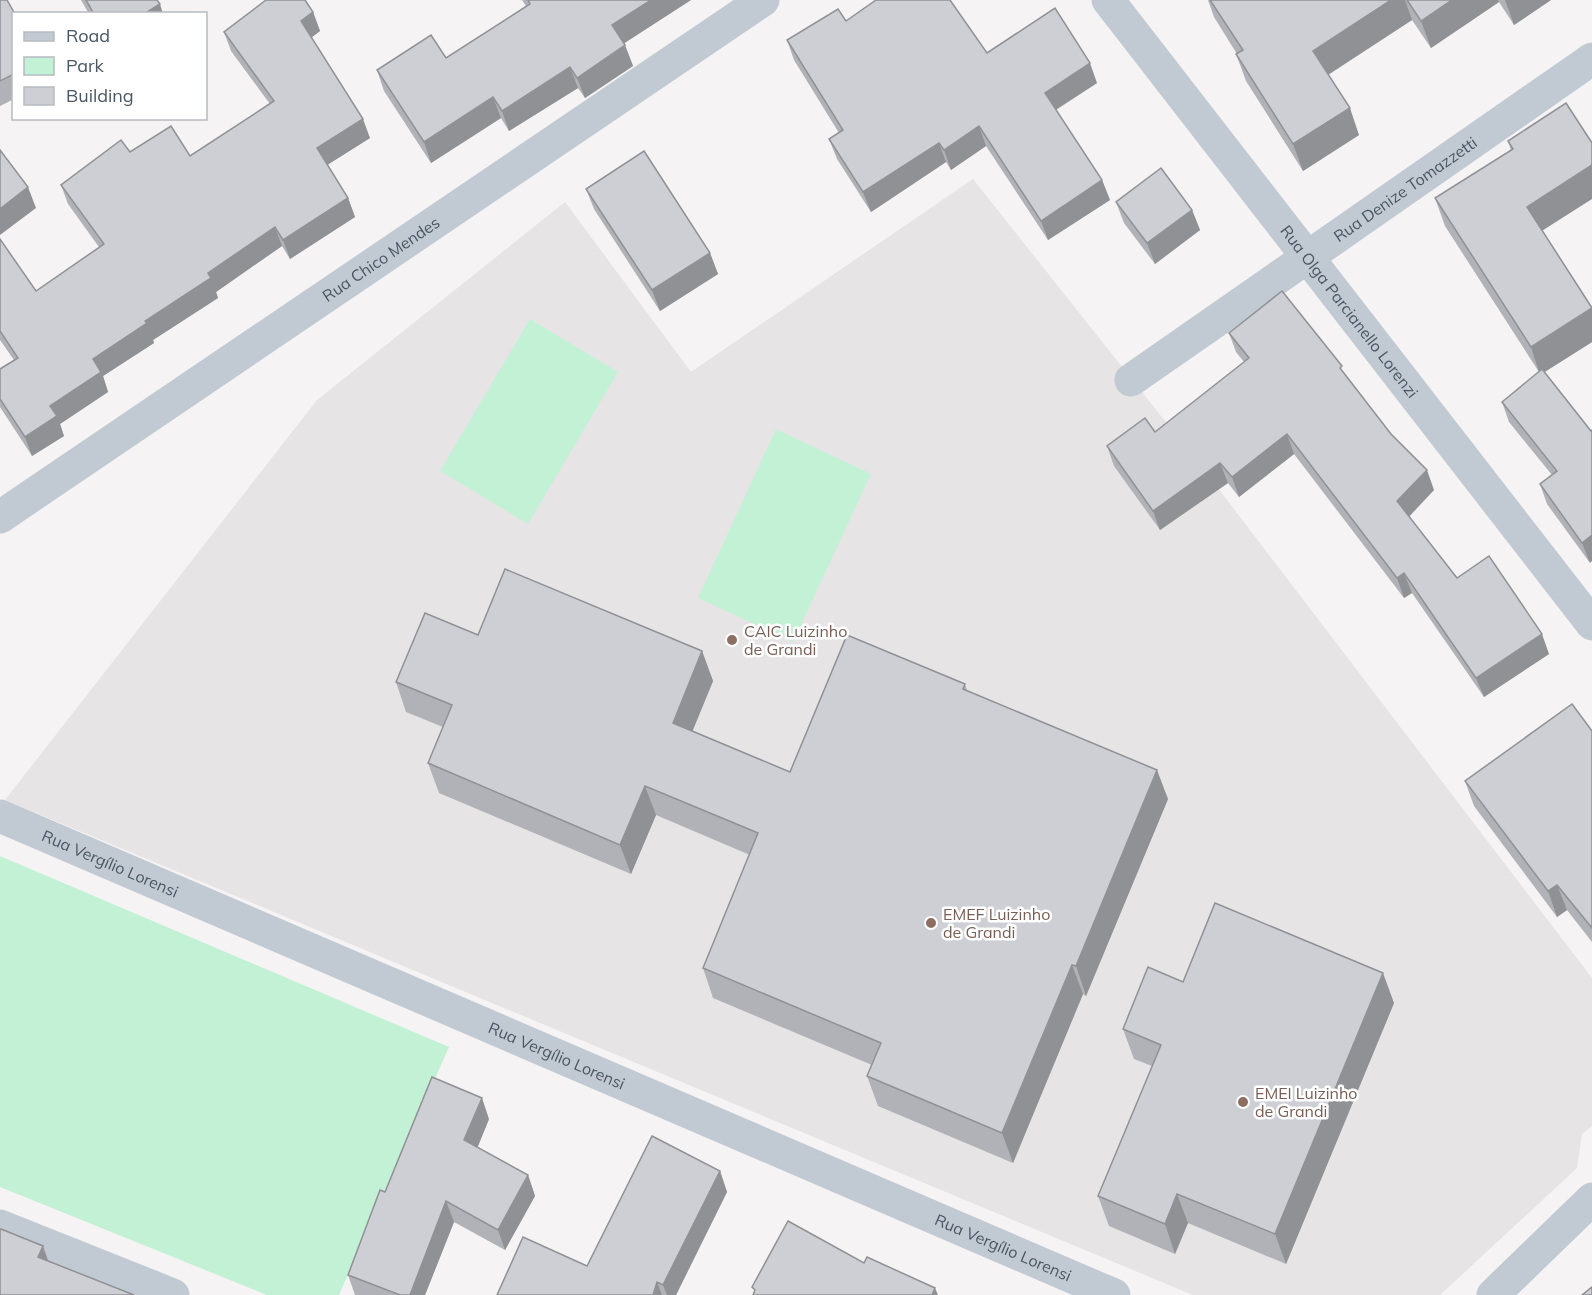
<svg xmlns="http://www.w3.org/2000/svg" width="1592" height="1295" font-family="Mulish,sans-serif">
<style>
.education{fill:#e6e4e5}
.green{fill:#c3f1d5}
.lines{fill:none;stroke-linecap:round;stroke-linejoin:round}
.minor{stroke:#c1cad2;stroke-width:33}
.wall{fill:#b0b2b7}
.shaded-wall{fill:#909195}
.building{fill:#cdcfd5;stroke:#909195;stroke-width:1.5}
.education-dot{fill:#8d6e63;stroke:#fff;stroke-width:2}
.labels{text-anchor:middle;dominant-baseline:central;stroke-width:5;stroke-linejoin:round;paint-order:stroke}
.street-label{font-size:16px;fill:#4a5661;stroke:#fff}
.education-label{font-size:16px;fill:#785e54;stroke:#fff;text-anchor:start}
</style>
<rect width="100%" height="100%" fill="#f5f3f3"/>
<path class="education" d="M973 179 1211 479 1592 978V1126L1582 1134 1577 1168 1440 1295H1193L5 800 317 400 565 202 691 372Z"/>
<g class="green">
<path d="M530 319 618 372 528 524 440 471Z"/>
<path d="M776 429 871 474 793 642 698 598Z"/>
<path d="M0 856 449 1047 339 1295H267L0 1187Z"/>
</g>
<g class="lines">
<g class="minor">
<path id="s1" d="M1108 0 1592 624"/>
<path id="s2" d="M1131 380 1592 59"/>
<path id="s3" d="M0 517 763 0"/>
<path id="s4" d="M0 816 1114 1295"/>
<path d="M0 1226 173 1295"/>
<path d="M1493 1295 1592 1199"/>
</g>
</g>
<g class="wall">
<path d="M0 0 14 14V99L0 106Z"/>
<path d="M81 0H157L163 14H89Z"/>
<path d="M522 0H691L624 43 633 66 585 98 578 88 509 131 501 118 431 163 384 91 377 70 446 58 526 6Z"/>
<path d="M1208 0H1551L1514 25 1499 2 1431 48 1412 20 1328 75 1359 135 1303 171 1246 81 1236 54H1237L1214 17Z"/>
<path d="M313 12 320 31 311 38 370 138 327 165 348 198 355 217 290 259 282 246 216 292 218 298 153 340 154 343 103 376 108 392 60 424 64 436 32 456 0 407V369L14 360 0 340V239L36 291 99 247 68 204 61 185 130 152 190 156 270 104 231 51 224 32Z"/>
<path d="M846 21 987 53 1097 83 1056 110 1102 180 1110 200 1048 240 986 146 951 170 946 162 871 212 837 159 829 139 839 133 794 60 787 40Z"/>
<path d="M1508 141 1592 143 1542 231 1592 342 1544 372 1590 563 1547 504 1540 484 1552 475 1509 422 1502 402 1539 372 1445 226 1435 198 1511 150Z"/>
<path d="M586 189 710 253 718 274 660 311 594 209Z"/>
<path d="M1116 202 1192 210 1200 230 1155 264 1124 223Z"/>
<path d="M1229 333 1346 376 1434 490 1409 516 1457 578 1549 654 1484 697 1412 593 1404 598 1294 454 1239 497 1228 483 1160 530 1114 466 1107 446 1155 432 1244 362 1236 352Z"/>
<path d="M478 635 702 651 713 681 692 731 790 772 965 684 967 690 1168 799 1086 996 1083 994 1013 1163 878 1106 867 1076 872 1065 713 998 703 968 750 855 656 815 631 874 439 793 428 763 443 727 406 712 396 682Z"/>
<path d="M1592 731V942L1567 910 1557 917 1474 806 1465 781Z"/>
<path d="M1183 982 1394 1003 1286 1264 1188 1223 1175 1254 1109 1226 1098 1196 1152 1066 1134 1059 1123 1029Z"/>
<path d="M489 1119 477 1148 528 1175 535 1196 505 1250 454 1222 425 1295H355L348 1275 385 1192Z"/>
<path d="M720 1171 727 1192 676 1295H497L587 1266Z"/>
</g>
<g class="shaded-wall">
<path d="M651 0H691L620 46 612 25Z"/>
<path d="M1391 0H1405L1412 20 1323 78 1313 51Z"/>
<path d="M1452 0H1498L1499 2 1431 48 1421 21Z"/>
<path d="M1505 0H1551L1514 25Z"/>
<path d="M160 4 163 14H144Z"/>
<path d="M313 12 320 31 308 40 301 21Z"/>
<path d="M625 45 633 66 585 98 577 78Z"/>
<path d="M1090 63 1097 83 1052 112 1045 93Z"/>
<path d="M570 67 578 88 509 131 502 111Z"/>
<path d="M493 97 501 118 431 163 424 142Z"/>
<path d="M1350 108 1359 135 1303 171 1293 144Z"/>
<path d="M363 119 370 138 324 167 317 148Z"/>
<path d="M979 126 986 146 951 170 944 150Z"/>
<path d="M939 143 946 162 871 212 863 192Z"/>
<path d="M1592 165V199L1537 234 1527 207Z"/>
<path d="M1102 180 1110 200 1048 240 1041 221Z"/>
<path d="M28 187 36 208 0 235V209Z"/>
<path d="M348 198 355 217 290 259 283 240Z"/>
<path d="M1192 210 1200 230 1155 264 1147 243Z"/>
<path d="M275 227 282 246 216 292 218 298 153 340 154 343 103 376 108 392 60 424 64 436 32 456 25 437 50 406 93 359 145 321 208 273Z"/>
<path d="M710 253 718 274 660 311 652 290Z"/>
<path d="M1592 308V342L1540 375 1531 347Z"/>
<path d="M1287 434 1294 454 1239 497 1232 477Z"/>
<path d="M1220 463 1228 483 1160 530 1153 511Z"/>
<path d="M1427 470 1434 490 1405 521 1397 501Z"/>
<path d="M1592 535V561L1590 563 1582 543Z"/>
<path d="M1404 573 1412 593 1404 598 1397 578Z"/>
<path d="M1542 634 1549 654 1484 697 1476 678Z"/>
<path d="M702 651 713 681 684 752 673 723Z"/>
<path d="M1157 770 1168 799 1086 996 1076 966Z"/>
<path d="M645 786 656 815 631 874 620 845Z"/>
<path d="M1557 885 1567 910 1557 917 1548 891Z"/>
<path d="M1072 965 1083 994 1013 1163 1002 1133Z"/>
<path d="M1383 973 1394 1003 1286 1264 1275 1234Z"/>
<path d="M482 1098 489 1119 472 1161 464 1140Z"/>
<path d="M720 1171 727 1192 676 1295H667L663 1285Z"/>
<path d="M528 1175 535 1196 505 1250 498 1230Z"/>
<path d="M1177 1194 1188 1223 1175 1254 1165 1224Z"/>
<path d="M446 1201 454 1222 425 1295H410Z"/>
<path d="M43 1246 50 1266 38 1257Z"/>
<path d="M657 1282 662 1295H653Z"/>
<path d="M935 1288 938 1295H932Z"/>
</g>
<g class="building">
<path d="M0 0H7L15 14H14V74L0 81Z"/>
<path d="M86 0H157L160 4 144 14H94Z"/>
<path d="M266 0H305L313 12 301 21 363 119 317 148 348 198 283 240 275 227 208 273 211 278 145 321 147 323 93 359 101 372 50 406 57 416 25 437 0 399V369L18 358 0 331V239L36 291 104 244 61 185 121 140 130 152 171 126 190 156 274 101 224 32Z"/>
<path d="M528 0H651L612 25 625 45 577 78 570 67 502 111 493 97 424 142 377 70 431 35 446 58 530 4Z"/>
<path d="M876 0H950L987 53 1055 8 1090 63 1045 93 1102 180 1041 221 979 126 944 150 939 143 863 192 829 139 843 130 787 40 838 9 846 21Z"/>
<path d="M1210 0H1391L1313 51 1350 108 1293 144 1236 54 1243 50Z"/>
<path d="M1407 0H1452L1421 21Z"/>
<path d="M1566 103 1592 143V165L1527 207 1592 308 1531 347 1435 198 1513 149 1508 141Z"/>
<path d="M0 150 28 187 0 209Z"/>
<path d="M644 151 710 253 652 290 586 189Z"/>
<path d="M1161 168 1192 210 1147 243 1116 202Z"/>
<path d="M1282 291 1342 366 1340 368 1391 434 1427 470 1397 501 1457 578 1489 556 1542 634 1476 678 1404 573 1397 578 1287 434 1232 477 1220 463 1153 511 1107 446 1145 418 1155 432 1249 358 1229 333Z"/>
<path d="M1542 369 1591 431 1592 430V535L1582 543 1540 484 1557 471 1502 402Z"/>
<path d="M505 569 702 651 673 723 790 772 847 635 965 684 963 689 1157 770 1076 966 1072 965 1002 1133 867 1076 881 1043 703 968 758 833 645 786 620 845 428 763 452 705 396 682 425 613 478 635Z"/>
<path d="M1572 704 1592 731V928L1557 885 1548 891 1465 781Z"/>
<path d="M1215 903 1383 973 1275 1234 1177 1194 1165 1224 1098 1196 1161 1045 1123 1029 1148 967 1183 982Z"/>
<path d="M432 1077 482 1098 464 1140 528 1175 498 1230 446 1201 410 1295H400L348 1275 380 1190 385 1192Z"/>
<path d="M652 1136 720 1171 663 1285 657 1282 653 1295H497L523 1237 587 1266Z"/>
<path d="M788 1221 864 1263 867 1257 935 1288 932 1295H753L755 1290 752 1287Z"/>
<path d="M1 1229 43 1246 38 1257 134 1295H0V1231Z"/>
<path d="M1592 1287V1295H1582Z"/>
</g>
<g class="education-dot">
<circle cx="732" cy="640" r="6"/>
<circle cx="931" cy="923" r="6"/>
<circle cx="1243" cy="1102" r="6"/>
</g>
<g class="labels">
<g class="street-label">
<text stroke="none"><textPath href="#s2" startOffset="334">Rua Denize Tomazzetti</textPath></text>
<text stroke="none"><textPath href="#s3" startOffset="460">Rua Chico Mendes</textPath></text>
<text stroke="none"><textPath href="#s1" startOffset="394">Rua Olga Parcianello Lorenzi</textPath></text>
<text stroke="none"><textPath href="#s4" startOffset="120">Rua Vergílio Lorensi</textPath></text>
<text stroke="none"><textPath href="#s4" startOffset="606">Rua Vergílio Lorensi</textPath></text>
<text stroke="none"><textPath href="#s4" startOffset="1092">Rua Vergílio Lorensi</textPath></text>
</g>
<g class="education-label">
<text x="744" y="631">CAIC Luizinho<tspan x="744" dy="18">de Grandi</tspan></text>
<text x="943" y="914">EMEF Luizinho<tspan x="943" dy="18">de Grandi</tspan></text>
<text x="1255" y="1093">EMEI Luizinho<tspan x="1255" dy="18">de Grandi</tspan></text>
</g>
</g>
<rect x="12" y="12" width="195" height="108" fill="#ffffff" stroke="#b7bbc0" stroke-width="1.5"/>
<rect x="24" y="32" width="30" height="9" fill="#c1cad2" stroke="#b7bbc0" stroke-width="1.5"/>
<text x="66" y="42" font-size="18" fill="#4a5661">Road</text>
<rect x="24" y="57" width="30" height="18" fill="#c3f1d5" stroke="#b7bbc0" stroke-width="1.5"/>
<text x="66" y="72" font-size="18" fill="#4a5661">Park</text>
<rect x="24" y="87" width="30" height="18" fill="#cdcfd5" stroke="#b7bbc0" stroke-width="1.5"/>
<text x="66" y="102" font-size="18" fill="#4a5661">Building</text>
</svg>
